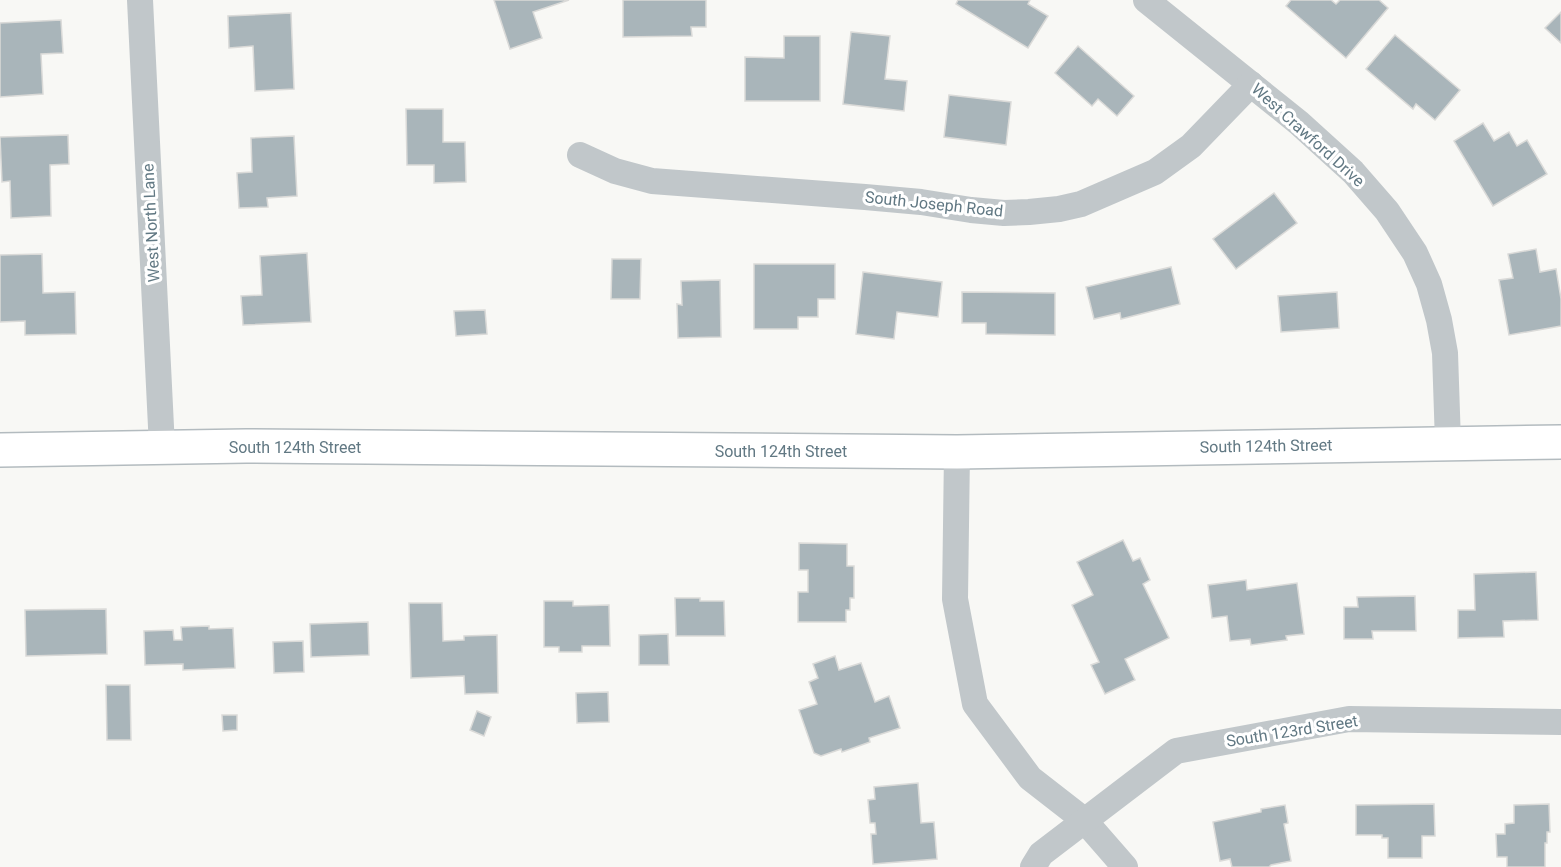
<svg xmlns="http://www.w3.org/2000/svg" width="1561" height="867" font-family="Roboto,sans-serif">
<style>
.building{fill:#a9b5ba;stroke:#dadad8;stroke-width:1.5}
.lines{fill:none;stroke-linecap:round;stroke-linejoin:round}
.secondary-casing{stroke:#b3bbbf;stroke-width:36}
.street{stroke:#c1c7ca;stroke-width:26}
.secondary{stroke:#fff;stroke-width:33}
.labels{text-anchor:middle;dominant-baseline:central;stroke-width:6;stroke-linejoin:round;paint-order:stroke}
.street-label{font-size:16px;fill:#617883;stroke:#fff}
</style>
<rect width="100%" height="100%" fill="#f8f8f5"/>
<g class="building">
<path d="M494 0H569L533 12 542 38 510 49Z"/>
<path d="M623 0H706V27H691L692 36 623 37Z"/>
<path d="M958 0H1030L1028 4 1048 16 1028 48 956 4Z"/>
<path d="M1291 0H1331L1336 4 1340 0H1379L1388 8 1346 58 1286 6Z"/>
<path d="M1561 12V43L1545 28Z"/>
<path d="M291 13 294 89 255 91 253 46 229 48 228 16Z"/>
<path d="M61 20 63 53 41 54 43 94 0 97V23Z"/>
<path d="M851 32 890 36 885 79 907 81 904 111 843 104Z"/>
<path d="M1395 35 1460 90 1435 120 1416 104 1413 109 1366 69Z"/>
<path d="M784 36H820V101H745V57L784 58Z"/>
<path d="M1078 46 1134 96 1117 116 1098 99 1092 106 1055 73Z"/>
<path d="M949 95 1011 102 1006 145 944 137Z"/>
<path d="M406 109H443V142H465L466 182 434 183V165H407Z"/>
<path d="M1483 123 1494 141 1509 132 1517 146 1527 140 1547 174 1493 206 1454 141Z"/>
<path d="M68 135 69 164 50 165 51 216 11 218 10 181 2 182 0 137Z"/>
<path d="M294 136 297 196 267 198 268 207 239 208 237 173 252 172 251 138Z"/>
<path d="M1274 193 1297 223 1236 269 1213 239Z"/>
<path d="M1536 249 1540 272 1556 269 1561 299V326L1509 335 1499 280 1513 278 1508 254Z"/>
<path d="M307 253 311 322 243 325 241 296 262 295 260 256Z"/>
<path d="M42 254 43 293 75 292 76 334 25 335V321L0 322V255Z"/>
<path d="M612 259H641L640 299H611Z"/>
<path d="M754 264H835V299H818V317H798V329H754Z"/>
<path d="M1171 267 1180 304 1121 319 1120 313 1094 319 1086 287Z"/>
<path d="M863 272 942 282 938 317 897 312 894 339 856 334Z"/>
<path d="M720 280 721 337 678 338 677 304 682 305 681 281Z"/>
<path d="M962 292 1055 293V335L986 334V323H962Z"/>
<path d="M1337 292 1339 328 1281 332 1278 296Z"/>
<path d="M485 310 487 334 456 336 454 311Z"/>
<path d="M1123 540 1133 561 1140 558 1150 580 1143 584 1169 638 1125 659 1135 680 1105 694 1091 665 1099 662 1072 605 1093 595 1077 562Z"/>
<path d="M799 543 847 544V566H854V598H850V610H846V622H798V592H808V570H799Z"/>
<path d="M1536 572 1538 620 1503 621 1504 637 1458 638V610H1475L1474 574Z"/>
<path d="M1246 580 1247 590 1297 583 1304 634 1286 636 1287 640 1251 645 1250 639 1230 641 1227 616 1212 618 1208 585Z"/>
<path d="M1415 596 1416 631H1372L1373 639H1344V607H1358L1357 597Z"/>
<path d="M675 598H700V601H724L725 636H676Z"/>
<path d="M544 601H573V606L609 605 610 646H582V652H559V647H544Z"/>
<path d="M409 603H442L443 641 464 640V636L497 635 498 693 465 694 464 676 411 678Z"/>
<path d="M106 609 107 654 26 656 25 610Z"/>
<path d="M368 622 369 655 311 657 310 624Z"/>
<path d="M209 626V629L233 628 235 668 183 670V664L145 665 144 631 173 630 174 640H182L181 627Z"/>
<path d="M668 634 669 665H639V635Z"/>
<path d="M303 641 304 672 274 673 273 642Z"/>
<path d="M835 656 839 670 861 663 875 702 889 696 900 728 869 738 870 742 842 752 841 749 821 756 814 753 799 710 817 704 809 682 818 678 813 664Z"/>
<path d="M106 685H130L131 740H107Z"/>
<path d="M608 692 609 722 577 723 576 693Z"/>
<path d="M477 711 491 717 484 736 470 730Z"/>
<path d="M222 715H237V730L223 731Z"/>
<path d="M918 783 921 823 934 822 937 859 873 864 871 834H876L875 823H870L868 800 875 799 874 787Z"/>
<path d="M1434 804 1435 836H1422V858H1388V838H1382V835H1356V805Z"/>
<path d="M1549 804 1550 832H1547V843H1545V867H1507V857H1497L1496 834H1505V824L1514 823V805Z"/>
<path d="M1285 805 1288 823 1284 824 1291 861 1271 865 1269 867H1232L1230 859 1220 861 1213 822 1261 812V809Z"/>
</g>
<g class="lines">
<defs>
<path id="secondary" d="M0 450 246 446 957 452 1561 442"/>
</defs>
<use href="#secondary" class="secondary-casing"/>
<g class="street">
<path d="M140 0 162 447"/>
<path d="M1146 0 1299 123 1353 172 1387 211 1415 253 1429 284 1439 320 1445 353 1448 443"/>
<path d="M580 155 615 171 652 181 865 197 921 202 971 210 1004 213 1029 212 1059 209 1081 204 1155 172 1191 146 1251 84"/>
<path d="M957 452 955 599 975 704 1030 778 1084 820 1125 867"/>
<path d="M1033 867 1041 854 1176 751 1349 719 1561 722"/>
</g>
<use href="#secondary" class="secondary"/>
</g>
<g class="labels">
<g class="street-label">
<text transform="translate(1308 135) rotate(42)">West Crawford Drive</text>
<text transform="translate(934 204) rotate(6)">South Joseph Road</text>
<text transform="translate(151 223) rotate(-93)">West North Lane</text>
<text transform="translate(1266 446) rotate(-1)">South 124th Street</text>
<text x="295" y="447">South 124th Street</text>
<text x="781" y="451">South 124th Street</text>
<text transform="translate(1292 731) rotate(-9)">South 123rd Street</text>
</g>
</g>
</svg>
